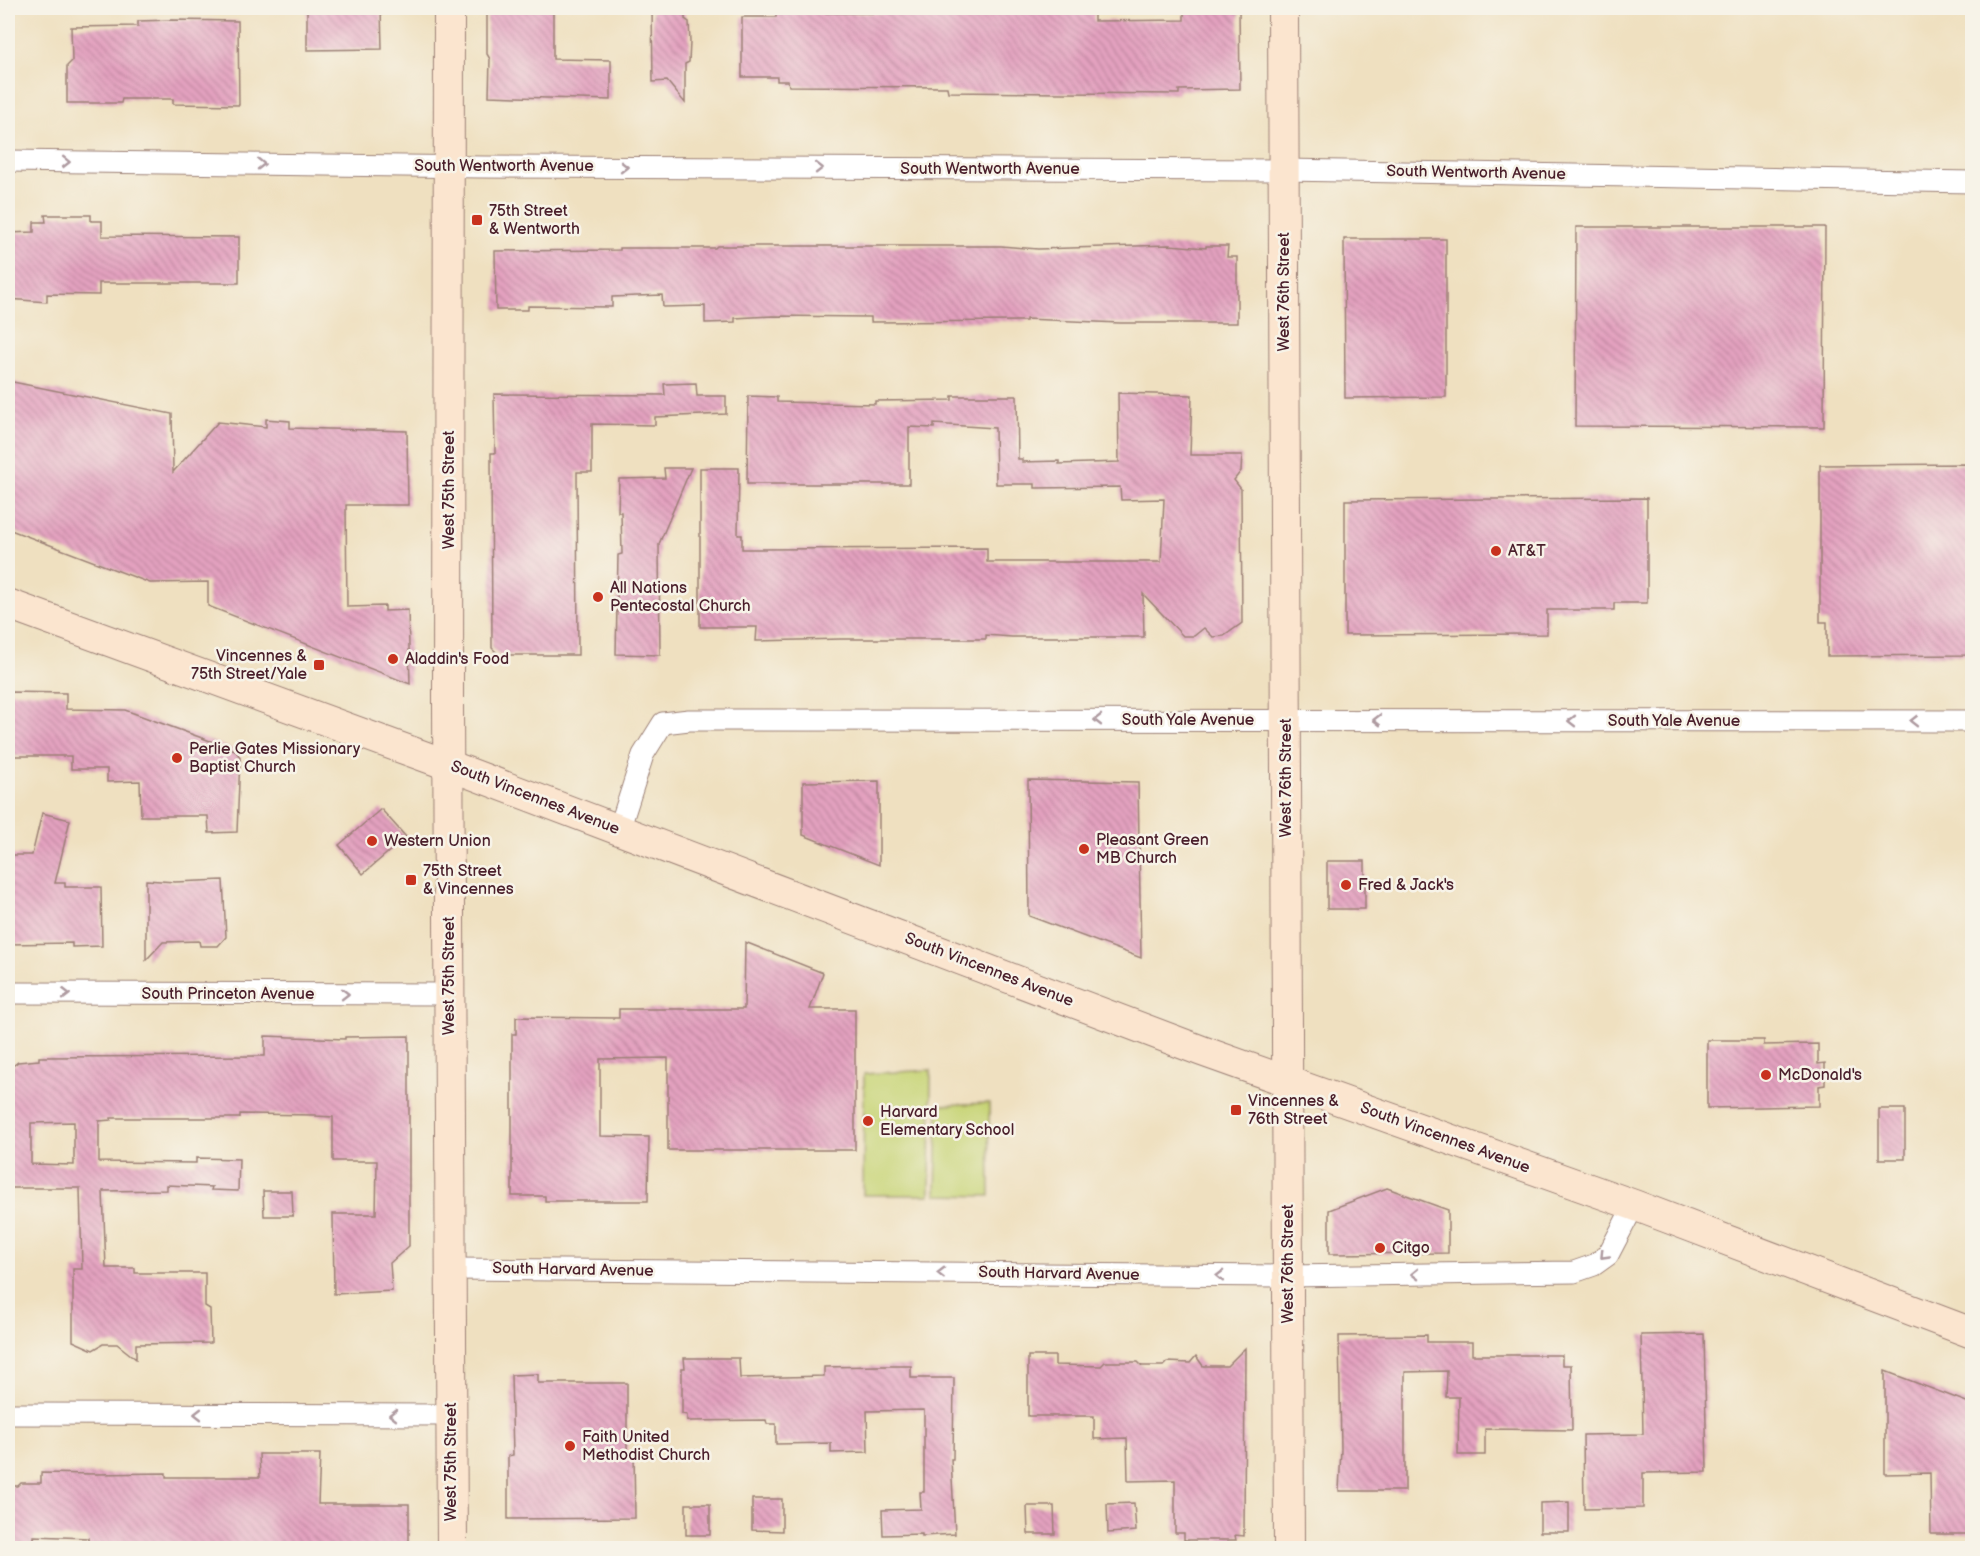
<svg xmlns="http://www.w3.org/2000/svg" width="1980" height="1556" font-family="'Balsamiq Sans',sans-serif">
<style>
.garden{fill:#c7d476;stroke:#887a50;stroke-width:1.5}
.building{fill:url(#building-back-hatch);fill-rule:evenodd}
.lines{fill:none;stroke-linecap:round;stroke-linejoin:round}
.street-casing{stroke:#9c8076;stroke-width:23}
.secondary-casing{stroke:#9c8076;stroke-width:32}
.street{stroke:#fff;stroke-width:21}
.secondary{stroke:#fbe5cf;stroke-width:30}
.oneway{stroke:#ae9aa0}
.poi-dot{fill:#c8321e;stroke:#f7f3e8;stroke-width:2}
.labels{text-anchor:middle;dominant-baseline:central;stroke-width:5;stroke-linejoin:round;paint-order:stroke}
.street-label{font-size:16px;fill:#4a1f2b;stroke:#f7f3e8}
.poi-label{font-size:16px;fill:#4a1f2b;stroke:#f7f3e8;text-anchor:start}
</style>
<defs>
<pattern id="building-back-hatch" width="6" height="6" patternUnits="userSpaceOnUse" patternTransform="scale(1.5)"><rect width="6" height="6" fill="#e4a2c0"/><path d="M-1 5l2 2M0 0l6 6M5-1l2 2" fill="none" stroke="#bb839c"/></pattern>
</defs>
<rect width="100%" height="100%" fill="#f7f3e8"/>
<filter id="ink" filterUnits="userSpaceOnUse"><feTurbulence type="fractalNoise" baseFrequency=".0167" numOctaves="2"/><feDisplacementMap in="SourceGraphic" scale="12" xChannelSelector="R" yChannelSelector="G"/><feConvolveMatrix kernelMatrix="1 2 1 2 8 2 1 2 1" color-interpolation-filters="sRGB"/></filter>
<filter id="wash" filterUnits="userSpaceOnUse"><feTurbulence type="fractalNoise" baseFrequency=".008" numOctaves="4" result="noise"/><feDisplacementMap in="SourceGraphic" scale="24" xChannelSelector="R" yChannelSelector="G"/><feGaussianBlur stdDeviation="1.35" result="paint"/><feColorMatrix in="noise" values="0 0 0 0 0 0 0 0 0 0 0 0 0 0 0 0 0 1.4 0 .05"/><feComposite in="paint" operator="in"/></filter>
<g filter="url(#wash)">
<rect width="100%" height="100%" fill="#efe0c0"/>
<g class="garden">
<path d="M931 1070 930 1195H863L864 1074Z"/>
<path d="M989 1103 990 1196 936 1195 938 1105Z"/>
</g>
<g id="blocks">
<g class="building">
<path d="M307 8H381L382 49 307 50Z"/>
<path d="M487 8H553V59L611 60V100L489 96 490 59 487 54Z"/>
<path d="M652 8H685V19L689 22 690 42 689 62 685 64V103L667 81 653 82Z"/>
<path d="M904 8H934V10L1025 9V8H1042L1094 9V21L1184 20V8H1239L1240 89 1179 90V94L948 92 947 87 789 86 788 81H777V77H742V17H776V13H904Z"/>
<path d="M172 20 238 21 239 105 173 104V99H122L121 103H67V66L72 61 71 27 138 26V21Z"/>
<path d="M45 215H91V221H102V236L239 237V283H99V295L47 294V302L8 299V233L34 232V222H46Z"/>
<path d="M1576 227H1825L1824 427 1575 426Z"/>
<path d="M1344 239H1446V397L1345 398Z"/>
<path d="M1169 245 1206 248V246H1228L1227 257H1237V323H1120L1026 319V321L871 322V317L772 316 735 318V322L705 323V306L663 307 662 295 612 297V307L528 306V310H496L495 251 620 250V248H715L717 246H1001L1038 249Z"/>
<path d="M8 381 172 414 173 472 218 422 266 427V419L290 421V428L407 431 408 505H346L347 607 385 606V611L408 610 410 684 208 606V582L150 583 8 529Z"/>
<path d="M696 383 697 396H726V414L655 417V425L592 424V472H577L578 655H499L492 648 491 453H495L494 394 665 395 664 384Z"/>
<path d="M1118 393 1192 395 1190 455H1242L1241 471 1234 480 1241 489 1242 623 1224 636 1213 637 1204 628 1194 636H1183L1143 594 1144 637H1012L986 635V639H841L756 641 757 627H700V468H739L738 535H742V549L987 548V562H1161L1164 499 1121 500 1120 487 1035 488V484H996L995 428 934 424V428L909 427V484H747L748 396 777 397V402L875 404V401L952 400V396H1017L1018 459H1022V462L1059 461V464L1119 462Z"/>
<path d="M1972 464V655L1827 656V622H1820V465Z"/>
<path d="M664 468H691L659 544 660 655 616 654 618 555 622 554 621 512H618L619 479 665 478Z"/>
<path d="M1647 498V603H1614V610H1547V634L1345 635V500Z"/>
<path d="M8 692 66 693V709L125 710 235 750 240 757 237 832 209 833 208 816H141L140 781 107 782V769H71V756H8Z"/>
<path d="M1028 780 1138 782 1141 958 1029 916Z"/>
<path d="M879 781V865L803 835V782Z"/>
<path d="M381 809 406 837 363 874 339 845Z"/>
<path d="M42 813 70 820 55 883H65V887H101L102 946 72 947V943L8 944V855H32Z"/>
<rect x="1327" y="861" width="38" height="48"/>
<path d="M146 880 175 882 223 880 226 937 218 946H200L199 941 163 942 146 960Z"/>
<path d="M745 942 823 973 810 1009H855V1150H668V1058L600 1059V1136L649 1137 648 1201H545V1196H512V1034H516V1017L619 1018V1009H744Z"/>
<path d="M265 1036 345 1039V1037L409 1036V1246L390 1263 392 1291 334 1294 333 1214H376L377 1161H333V1117L316 1116V1115L240 1114V1118H111V1120L99 1121V1162L196 1163V1158L239 1159 238 1191 211 1190 212 1187 167 1185V1190L103 1191 106 1268H135V1273H205V1306L210 1309 211 1343 136 1344V1359L117 1344H103L93 1350 73 1341V1269H82L80 1188H8V1065H14L18 1062 39 1060V1057L265 1056ZM74 1122V1165L31 1164V1123Z"/>
<path d="M1707 1040H1764V1045L1818 1044V1064L1825 1063V1085L1819 1086V1106L1707 1108Z"/>
<rect x="1879" y="1109" width="26" height="50"/>
<path d="M1387 1188 1448 1210V1253L1329 1254V1210Z"/>
<path d="M263 1191H292L293 1216H264Z"/>
<path d="M1704 1334 1707 1472 1643 1473V1508L1584 1509 1583 1435 1643 1434 1641 1335Z"/>
<path d="M1427 1335V1342H1472V1355H1562V1365H1571L1572 1430 1485 1429V1455H1458L1459 1397H1446L1447 1371 1405 1372V1491H1339L1341 1449 1339 1336Z"/>
<path d="M1245 1348 1244 1536 1235 1535 1236 1540H1184V1533H1175V1480L1128 1481 1127 1438 1094 1439V1416H1028V1356H1055V1365L1101 1366 1105 1362H1138L1142 1366H1163L1167 1362 1190 1363 1196 1356 1203 1366H1227Z"/>
<path d="M684 1358H739L740 1378 824 1376V1367L878 1366H911V1378H954L953 1459H951L955 1534 922 1536V1534L883 1535 882 1510 921 1509 920 1492H924V1410L867 1411 868 1452 831 1453V1443L776 1444V1424H767L766 1420 687 1421V1415L682 1414V1368H685Z"/>
<path d="M1885 1371 1972 1404V1534H1931L1930 1473 1885 1474Z"/>
<path d="M538 1374V1383H627V1454L634 1453 635 1518 508 1519V1456L513 1455 511 1375Z"/>
<path d="M259 1454H320L318 1504H409V1548H88V1538L34 1536V1548H8V1486H18L21 1483H41V1473L95 1474 166 1473V1477H260Z"/>
<path d="M752 1499H782V1531L752 1530Z"/>
<path d="M1569 1502V1532H1540V1503Z"/>
<path d="M1134 1503 1136 1531 1108 1533 1107 1504Z"/>
<rect x="686" y="1504" width="24" height="31"/>
<path d="M1027 1506H1054L1055 1534H1028Z"/>
</g>
</g>
</g>
<g filter="url(#ink)">
<use href="#blocks" fill-opacity="0" stroke="#9c8076" stroke-width="1.5"/>
<g class="lines">
<defs>
<g id="street">
<path d="M8 161 483 167 1284 170 1972 182"/>
<path d="M619 830 643 755 663 723 689 720 1972 721"/>
<path d="M8 993 449 994"/>
<path d="M451 1269 1288 1276 1574 1272 1594 1265 1608 1255 1634 1205"/>
<path d="M8 1414 451 1415"/>
</g>
<g id="secondary">
<path d="M449 8 448 703 452 1548"/>
<path d="M1283 8 1289 1548"/>
<path d="M8 604 448 765 1202 1051 1634 1205 1972 1333"/>
</g>
</defs>
<use href="#street" class="street-casing"/>
<use href="#secondary" class="secondary-casing"/>
<use href="#street" class="street"/>
<use href="#secondary" class="secondary"/>
</g>
<defs><path id="oneway-chevron" d="M-2-3.5L2.5 0L-2 3.5" fill="none" stroke-width="1.6" stroke-linecap="round" stroke-linejoin="round" transform="scale(1.5)"/></defs>
<g class="oneway">
<use href="#oneway-chevron" transform="translate(66 162) rotate(1)"/>
<use href="#oneway-chevron" transform="translate(261 164) rotate(1)"/>
<use href="#oneway-chevron" transform="translate(624 167)"/>
<use href="#oneway-chevron" transform="translate(819 168)"/>
<use href="#oneway-chevron" transform="translate(1098 720) rotate(-180)"/>
<use href="#oneway-chevron" transform="translate(1377 720) rotate(-180)"/>
<use href="#oneway-chevron" transform="translate(1572 721) rotate(-180)"/>
<use href="#oneway-chevron" transform="translate(1914 721) rotate(-180)"/>
<use href="#oneway-chevron" transform="translate(66 994)"/>
<use href="#oneway-chevron" transform="translate(345 994)"/>
<use href="#oneway-chevron" transform="translate(1604 1255) rotate(134)"/>
<use href="#oneway-chevron" transform="translate(941 1273) rotate(-179)"/>
<use href="#oneway-chevron" transform="translate(1415 1274) rotate(179)"/>
<use href="#oneway-chevron" transform="translate(1220 1276) rotate(-179)"/>
<use href="#oneway-chevron" transform="translate(198 1414) rotate(-180)"/>
<use href="#oneway-chevron" transform="translate(393 1415) rotate(-180)"/>
</g>
</g>
<g class="poi-dot">
<rect x="471" y="214" width="12" height="12" rx="3"/>
<circle cx="1496" cy="551" r="6"/>
<circle cx="598" cy="597" r="6"/>
<circle cx="393" cy="659" r="6"/>
<rect x="313" y="659" width="12" height="12" rx="3"/>
<circle cx="177" cy="758" r="6"/>
<circle cx="372" cy="841" r="6"/>
<circle cx="1084" cy="849" r="6"/>
<rect x="405" y="874" width="12" height="12" rx="3"/>
<circle cx="1346" cy="885" r="6"/>
<circle cx="1766" cy="1075" r="6"/>
<rect x="1230" y="1104" width="12" height="12" rx="3"/>
<circle cx="868" cy="1121" r="6"/>
<circle cx="1380" cy="1248" r="6"/>
<circle cx="570" cy="1446" r="6"/>
</g>
<g class="labels">
<g class="street-label">
<text x="504" y="166">South Wentworth Avenue</text>
<text x="990" y="169">South Wentworth Avenue</text>
<text transform="translate(1476 173) rotate(1)">South Wentworth Avenue</text>
<text transform="translate(1284 292) rotate(-90)">West 76th Street</text>
<text transform="translate(449 490) rotate(-90)">West 75th Street</text>
<text x="1188" y="720">South Yale Avenue</text>
<text x="1674" y="721">South Yale Avenue</text>
<text transform="translate(1286 778) rotate(-90)">West 76th Street</text>
<text transform="translate(535 798) rotate(21)">South Vincennes Avenue</text>
<text transform="translate(989 970) rotate(21)">South Vincennes Avenue</text>
<text transform="translate(449 976) rotate(-90)">West 75th Street</text>
<text x="228" y="994">South Princeton Avenue</text>
<text transform="translate(1445 1138) rotate(20)">South Vincennes Avenue</text>
<text transform="translate(1288 1264) rotate(-90)">West 76th Street</text>
<text transform="translate(573 1270) rotate(1)">South Harvard Avenue</text>
<text transform="translate(1059 1274) rotate(1)">South Harvard Avenue</text>
<text transform="translate(451 1462) rotate(-90)">West 75th Street</text>
</g>
<g class="poi-label">
<text x="489" y="211">75th Street<tspan x="489" dy="18">&amp; Wentworth</tspan></text>
<text x="1508" y="551">AT&amp;T</text>
<text x="610" y="588">All Nations<tspan x="610" dy="18">Pentecostal Church</tspan></text>
<text x="307" y="656" text-anchor="end">Vincennes &amp;<tspan x="307" dy="18">75th Street/Yale</tspan></text>
<text x="405" y="659">Aladdin's Food</text>
<text x="189" y="749">Perlie Gates Missionary<tspan x="189" dy="18">Baptist Church</tspan></text>
<text x="1096" y="840">Pleasant Green<tspan x="1096" dy="18">MB Church</tspan></text>
<text x="384" y="841">Western Union</text>
<text x="423" y="871">75th Street<tspan x="423" dy="18">&amp; Vincennes</tspan></text>
<text x="1358" y="885">Fred &amp; Jack's</text>
<text x="1778" y="1075">McDonald's</text>
<text x="1248" y="1101">Vincennes &amp;<tspan x="1248" dy="18">76th Street</tspan></text>
<text x="880" y="1112">Harvard<tspan x="880" dy="18">Elementary School</tspan></text>
<text x="1392" y="1248">Citgo</text>
<text x="582" y="1437">Faith United<tspan x="582" dy="18">Methodist Church</tspan></text>
</g>
</g>
<rect width="1980" height="1556" fill="none" stroke="#f7f3e8" stroke-width="30"/>
</svg>
